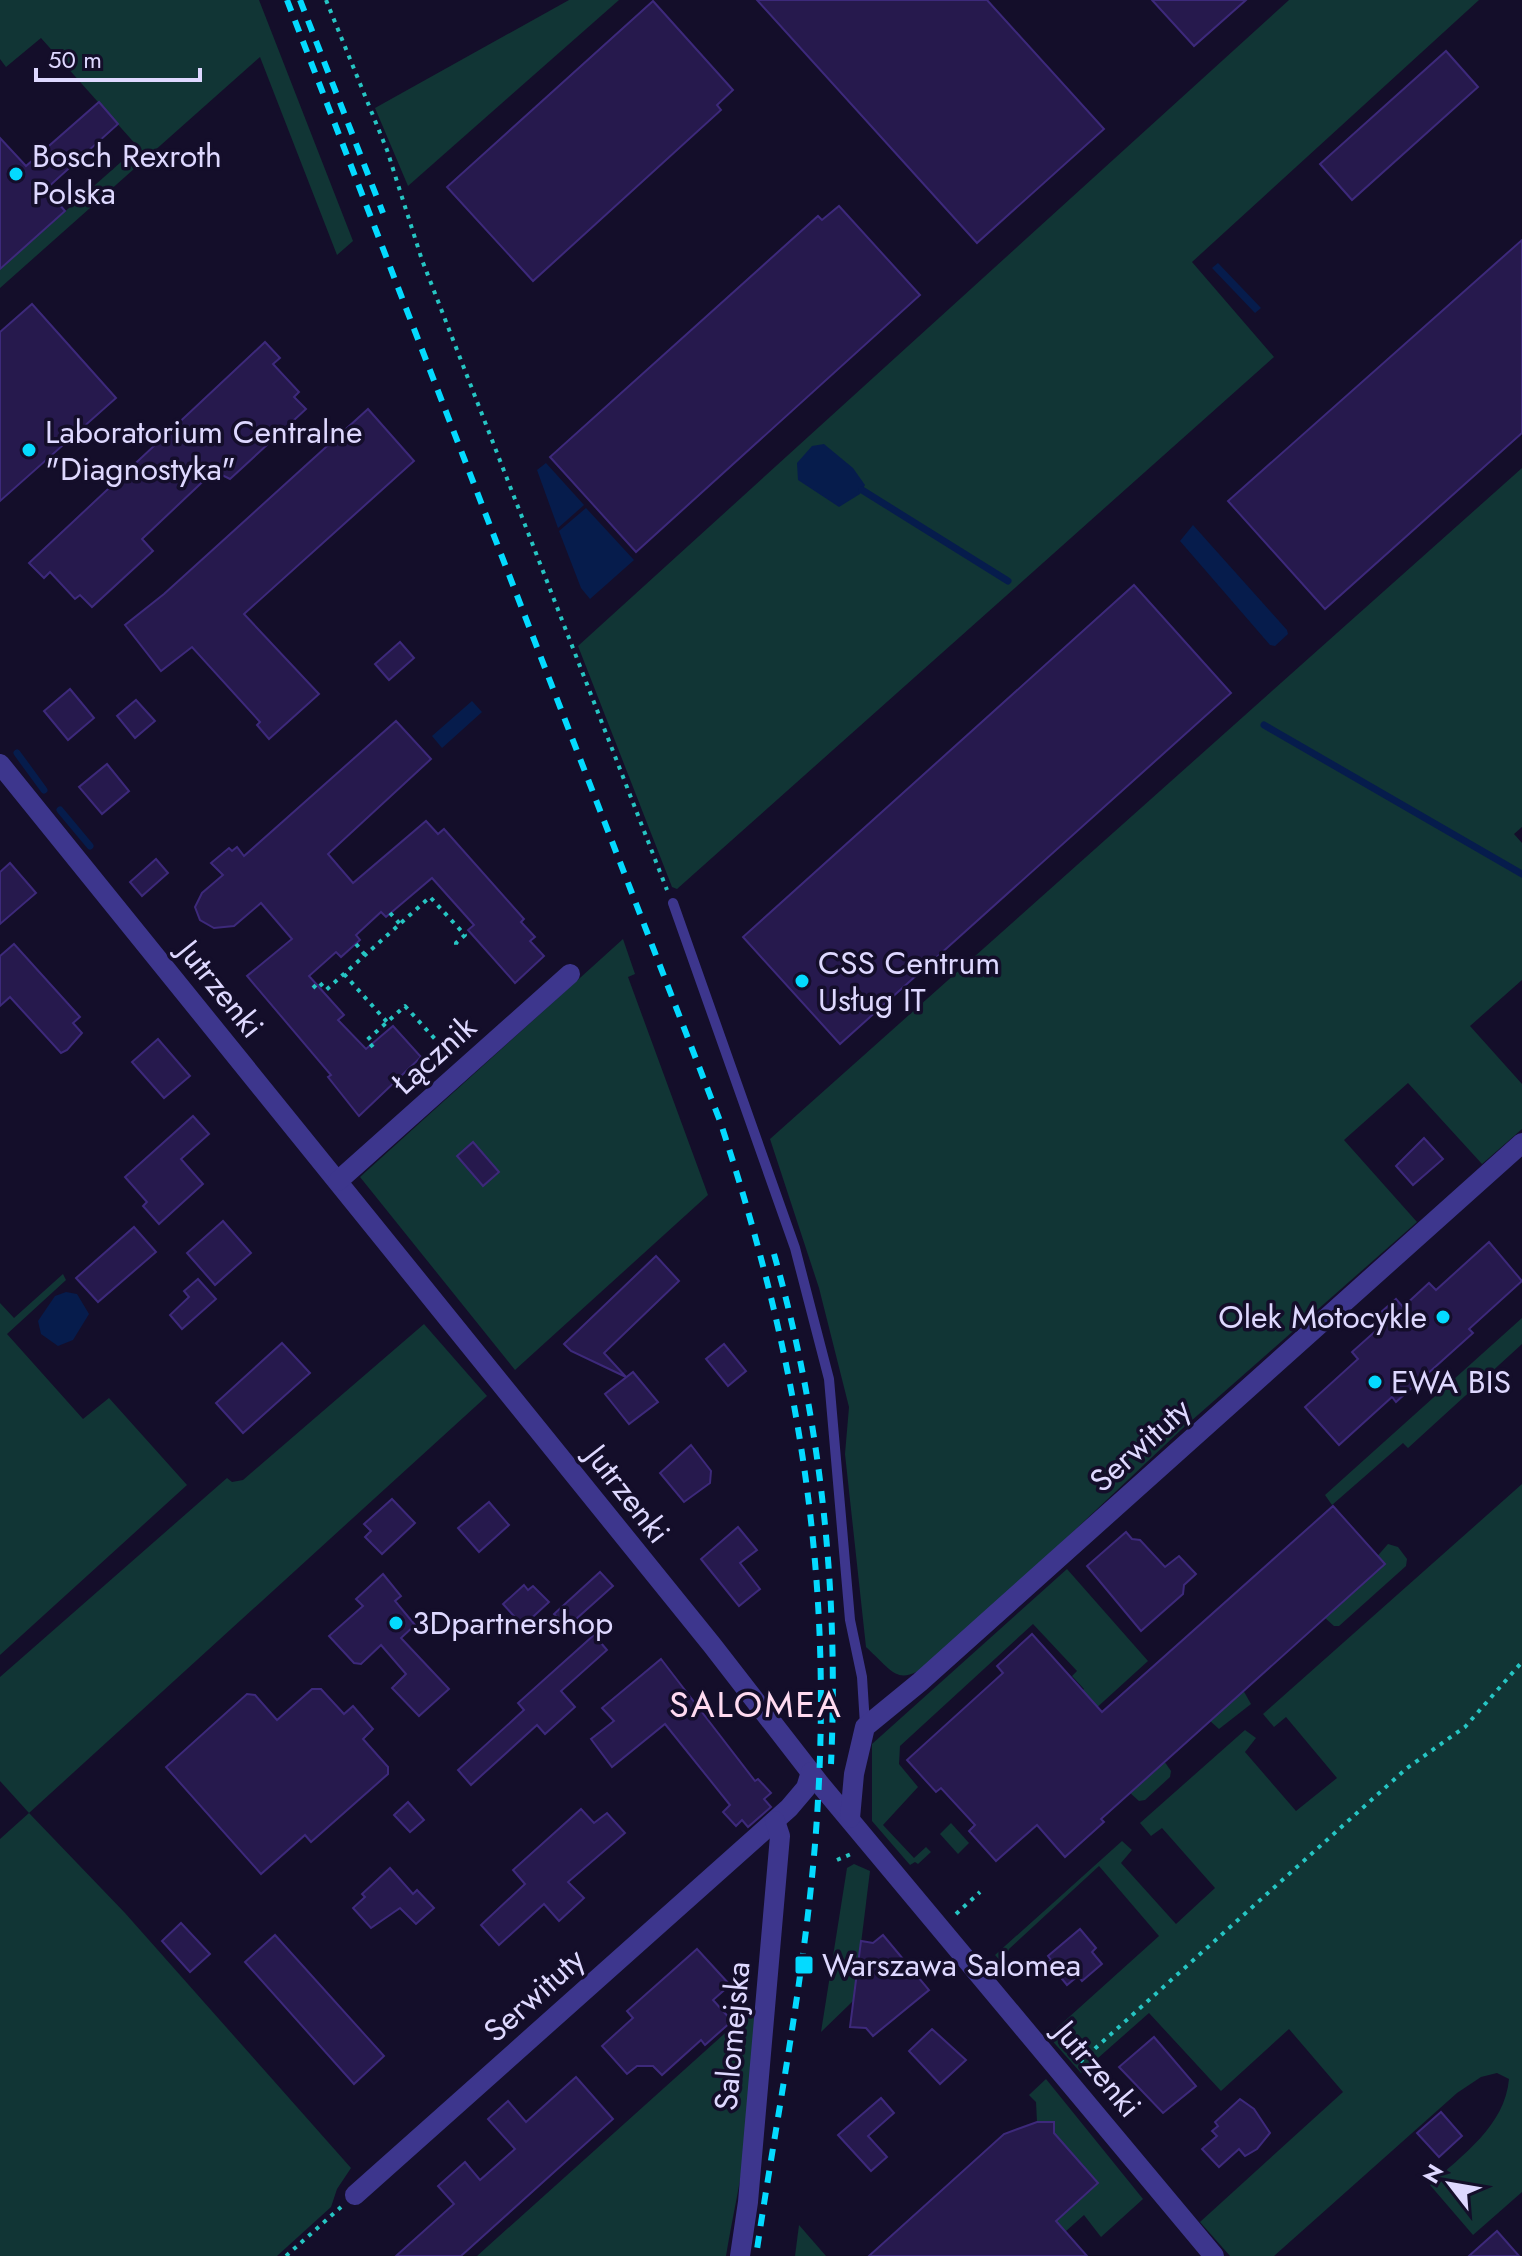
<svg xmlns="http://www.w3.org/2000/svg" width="1522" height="2256" font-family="Jost,sans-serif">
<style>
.green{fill:#113535}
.water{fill:#061c4c}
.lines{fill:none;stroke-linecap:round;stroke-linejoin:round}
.stream{stroke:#061c4c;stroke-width:7}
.building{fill:#26194d;stroke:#3d297b;stroke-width:2}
.path{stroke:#26c5c3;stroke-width:4;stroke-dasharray:4 6;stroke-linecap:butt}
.lane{stroke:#3d368d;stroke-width:10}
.street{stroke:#3d368d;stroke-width:20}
.rail{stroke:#04daff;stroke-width:6;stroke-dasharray:12 10;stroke-linecap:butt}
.poi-dot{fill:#04daff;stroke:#140e2a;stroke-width:3}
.labels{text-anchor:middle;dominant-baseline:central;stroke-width:7;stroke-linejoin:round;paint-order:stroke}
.poi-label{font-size:32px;fill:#ded8ff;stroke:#140e2a;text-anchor:start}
.street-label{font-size:32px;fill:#ded8ff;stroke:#140e2a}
.quarter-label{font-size:36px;letter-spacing:2px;fill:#ffdaf0;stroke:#140e2a}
</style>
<rect width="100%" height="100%" fill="#140e2a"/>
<g class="green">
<path d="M0 0H259L353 241 337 255 260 57 0 288V269L138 147 41 38 6 67 0 59Z"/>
<path d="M569 0H619L408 186 375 108Z"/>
<path d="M1289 0H1479L1192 262 1274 357 677 889 672 887 578 646Z"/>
<path d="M1522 468V827L1514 834 1522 843V980L1470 1026 1522 1084V1129L1482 1164 1408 1083 1344 1140 1417 1222 1182 1429 938 1659C897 1686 899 1678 866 1647L845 1454 849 1407 819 1288 770 1139Z"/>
<path d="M623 939 635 974 628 977 708 1195 515 1370 360 1177Z"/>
<path d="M63 1274 66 1280 7 1334 83 1419 109 1398 187 1485 0 1655V1303L14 1318Z"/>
<path d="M1522 1318V1344L1408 1448 1403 1443 1332 1505 1325 1495Z"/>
<path d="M424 1324 487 1396 29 1813 125 1913 351 2168 337 2189 331 2207 277 2256H0V1839L29 1813 0 1781V1677L227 1478 232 1482 243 1480Z"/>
<path d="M1522 1484V2192L1473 2235 1430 2185C1462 2155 1505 2126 1509 2079L1497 2073 1481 2077 1457 2093 1274 2256H1230L1200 2222 1343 2092 1289 2029 1221 2091 1149 2013 1081 2073 1048 2036 1159 1936 1099 1866 1009 1949 1003 1964 995 1955 1122 1841 1132 1850 1121 1863 1176 1924 1215 1888 1162 1828 1151 1836 1140 1823 1245 1730 1256 1738 1245 1752 1296 1811 1337 1778 1286 1717 1274 1727 1263 1714Z"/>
<path d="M1388 1544 1398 1547 1407 1559 1406 1566 1339 1626H1334L1324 1617Z"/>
<path d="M1067 1569 1148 1661 1082 1721 1067 1704 1084 1689 1072 1676 1077 1671 1033 1624 900 1746 899 1764 918 1787 883 1825 914 1858 926 1847 931 1852 918 1864 915 1862 910 1865 872 1821V1744Z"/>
<path d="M1243 1690 1251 1704 1219 1729 1209 1720Z"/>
<path d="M1164 1761 1171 1771 1170 1777 1145 1800 1139 1801 1129 1792Z"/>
<path d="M951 1823 969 1843 958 1854 940 1834Z"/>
<path d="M854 1864 870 1871 854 2000 821 2032 847 1868Z"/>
<path d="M753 2008C762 2090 740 2175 726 2256H477Z"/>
<path d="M1046 2079 1143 2199 1101 2237 1084 2215 1038 2256H1017L1054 2133V2122H1037L1036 2102 1029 2095Z"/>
<path d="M799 2225 826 2256H795Z"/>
</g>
<g class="water">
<path d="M1218 263 1261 308 1255 313 1212 268Z"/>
<path d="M824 444 853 468 865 485 860 494 839 507 798 480 797 463 812 446Z"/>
<path d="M546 463 584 505 558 528 537 470Z"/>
<path d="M586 508 634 560 590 599 581 588 559 531Z"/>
<path d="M1193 525 1287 630 1288 634 1275 646 1270 645 1180 541Z"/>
<path d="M472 701 482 712 442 748 432 736Z"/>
<path d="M66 1292 77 1294 89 1314 73 1340 58 1346 41 1334 38 1321 55 1296Z"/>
</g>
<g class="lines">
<g class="stream">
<path d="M862 490 1008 581"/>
<path d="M1264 725 1522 874"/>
<path d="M17 753 44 790"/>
<path d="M60 810 90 846"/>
</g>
</g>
<g class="building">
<path d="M757 0H987L1104 129 977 243Z"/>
<path d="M1152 0H1246L1194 46Z"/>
<path d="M653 1 733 90 717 105 721 110 533 281 447 187Z"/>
<path d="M1446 51 1478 87 1352 200 1320 164Z"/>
<path d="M99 102 118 124 46 189 65 211 0 269V138L26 166Z"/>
<path d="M839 206 920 295 636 552 550 457 818 216 822 220Z"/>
<path d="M1522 240V433L1325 609 1228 501Z"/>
<path d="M32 304 116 398 0 501V332Z"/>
<path d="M265 342 280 358 273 364 299 392 294 397 306 409 230 479 214 471 142 539 153 551 92 607 80 595 75 599 50 572 44 578 29 563Z"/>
<path d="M368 409 414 461 244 614 319 694 269 739 257 725 260 722 192 647 161 671 125 625 164 594Z"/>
<path d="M1134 585 1231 693 840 1044 743 937Z"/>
<path d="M400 642 414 658 389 680 375 664Z"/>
<path d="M70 689 94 718 68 740 44 711Z"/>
<path d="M136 700 155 721 135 738 117 716Z"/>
<path d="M396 721 431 759 328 854 353 883 426 821 438 834 444 829 524 919 521 922 535 937 530 941 544 956 515 983 468 930 474 925 432 878 386 917 381 912 356 935 360 940 341 957 336 952 309 976 344 1015 338 1020 366 1049 393 1026 421 1057 359 1116 328 1077 331 1075 247 976 292 939 261 903 234 926 214 928 200 920 195 907 202 893 223 875 211 863 229 848 232 851 237 847 244 856Z"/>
<path d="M107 764 129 791 102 814 79 787Z"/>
<path d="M156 859 168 873 142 896 130 882Z"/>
<path d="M10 863 36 893 0 924V872Z"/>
<path d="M14 944 80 1017 73 1023 82 1033 67 1050 61 1053 10 997 0 1006V956Z"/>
<path d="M158 1039 190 1076 164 1098 132 1062Z"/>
<path d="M193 1116 209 1134 181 1159 203 1184 159 1224 143 1206 147 1202 125 1177Z"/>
<path d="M1424 1138 1443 1159 1413 1185 1396 1166Z"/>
<path d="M473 1142 499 1172 483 1186 457 1156Z"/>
<path d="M223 1221 251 1253 215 1285 187 1253Z"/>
<path d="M134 1227 156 1252 98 1302 76 1278Z"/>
<path d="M1489 1242 1522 1281 1469 1329 1473 1333 1396 1402 1392 1397 1339 1445 1305 1407 1358 1359 1352 1352 1379 1328 1372 1320 1396 1299 1403 1307 1429 1283 1436 1290Z"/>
<path d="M656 1256 679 1281 604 1353 626 1377 571 1351 564 1344Z"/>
<path d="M198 1279 216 1299 182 1329 170 1315 189 1297 184 1291Z"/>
<path d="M282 1343 310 1373 243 1433 216 1403Z"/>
<path d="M724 1344 746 1371 728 1386 706 1359Z"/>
<path d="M633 1372 658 1402 629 1424 605 1394Z"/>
<path d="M691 1445 711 1471 710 1483 684 1502 660 1473Z"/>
<path d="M392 1499 415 1523 382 1554 365 1537 371 1531 364 1524Z"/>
<path d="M489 1502 509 1525 479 1552 458 1528Z"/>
<path d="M1333 1506 1385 1564 1101 1819 1104 1822 1065 1857 1037 1825 996 1861 969 1831 975 1825 941 1788 936 1792 907 1760 1003 1673 997 1666 1032 1634 1102 1712Z"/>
<path d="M738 1527 757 1550 740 1563 760 1589 739 1606 701 1559Z"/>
<path d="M1126 1532 1132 1539 1140 1540 1165 1567 1179 1556 1196 1574 1184 1585 1183 1594 1141 1631 1087 1566Z"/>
<path d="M600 1572 613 1586 566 1628 554 1614Z"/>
<path d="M383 1574 401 1596 395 1601 415 1625 401 1638 449 1689 419 1716 392 1688 406 1674 381 1645 361 1664 354 1663 329 1636 363 1606 356 1599Z"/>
<path d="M524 1585 528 1590 533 1586 549 1602 523 1626 503 1604Z"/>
<path d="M594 1635 607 1650 561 1691 575 1707 545 1734 537 1725 471 1785 458 1770 524 1710 518 1703Z"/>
<path d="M661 1659 755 1781 758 1779 771 1793 764 1799 771 1807 748 1827 742 1820 736 1826 723 1812 730 1805 665 1724 612 1767 591 1739 614 1721 602 1708Z"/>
<path d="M312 1689H321L344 1714 353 1706 373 1729 363 1739 388 1767V1774L311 1842 305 1835 261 1874 166 1767 247 1694 255 1695 277 1720Z"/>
<path d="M408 1802 424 1820 410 1832 394 1815Z"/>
<path d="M581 1809 594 1823 607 1813 625 1833 568 1882 584 1898 559 1921 544 1904 499 1945 481 1925 525 1884 513 1870Z"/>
<path d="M390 1868 413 1894 417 1890 434 1908 416 1924 400 1908 371 1928 353 1908 365 1897 362 1894Z"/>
<path d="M181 1923 210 1954 190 1972 162 1941Z"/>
<path d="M1080 1929 1096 1948 1092 1952 1102 1964 1082 1981 1078 1976 1067 1985 1048 1962 1051 1960 1048 1956Z"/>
<path d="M275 1935 384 2056 354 2084 245 1962Z"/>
<path d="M883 1935 929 1990 873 2036 866 2028 850 2027 861 1941 873 1943Z"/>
<path d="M697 1949 730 1985 713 2000 732 2021 705 2045 701 2040 662 2075 653 2066H637L627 2074 602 2046 633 2018 627 2011Z"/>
<path d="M932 2029 966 2060 940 2084 909 2051Z"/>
<path d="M1154 2037 1196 2086 1163 2113 1119 2067Z"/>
<path d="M576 2077 613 2119 461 2256H396L454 2204 438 2186 465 2162 480 2180 515 2149 488 2119 508 2101 526 2122Z"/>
<path d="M881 2098 894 2113 868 2136 887 2157 871 2171 838 2135Z"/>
<path d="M1240 2099 1254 2109 1270 2133 1257 2149 1245 2156 1239 2149 1219 2167 1202 2149 1217 2136 1212 2131 1218 2126 1215 2122Z"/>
<path d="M1441 2112 1462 2136 1439 2157 1417 2133Z"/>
<path d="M1037 2122H1054V2133L1098 2183 1056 2221 1087 2256H869L1004 2134Z"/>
<path d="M1497 2231 1519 2256H1469Z"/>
</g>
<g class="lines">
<g class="path">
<path d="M326 0 387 150 422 260 667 890"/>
<path d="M390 913 400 924"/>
<path d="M356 944 365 955"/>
<path d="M344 974 387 1022"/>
<path d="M313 988 319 982 326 990 430 897 465 935 456 943V950"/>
<path d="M373 1047 367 1040 405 1006 435 1039"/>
<path d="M837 1860 851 1854"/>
<path d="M956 1914 980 1892"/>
<path d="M1080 2062 1407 1768 1465 1727 1522 1662"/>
<path d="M286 2256 341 2207"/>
</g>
<path class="lane" d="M673 903 795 1248 829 1379 850 1620 862 1677 865 1725"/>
<g class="street">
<path d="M0 764 712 1645 819 1783 1214 2256"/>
<path d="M338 1181 570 974"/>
<path d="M850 1818 854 1774 865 1727 920 1682 1522 1143"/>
<path d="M355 2195 789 1808 806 1788 811 1772"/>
<path d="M740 2256 748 2202 780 1836 775 1821"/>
</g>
<g class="rail">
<path d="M287 0 720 1121C795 1348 832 1560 818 1800 810 1950 778 2107 756 2256"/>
<path d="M300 0 383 213"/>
<path d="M774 1254C821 1419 839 1593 831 1764"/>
</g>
</g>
<g class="poi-dot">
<circle cx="16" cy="174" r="8"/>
<circle cx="29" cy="450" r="8"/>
<circle cx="802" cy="981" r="8"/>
<circle cx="1443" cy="1317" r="8"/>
<circle cx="1375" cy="1382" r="8"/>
<circle cx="396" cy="1623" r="8"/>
<rect x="794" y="1955" width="20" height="20" rx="4"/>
</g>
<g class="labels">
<g class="poi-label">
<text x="32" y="156">Bosch Rexroth<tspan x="32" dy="37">Polska</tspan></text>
<text x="45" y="432">Laboratorium Centralne<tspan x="45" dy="37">"Diagnostyka"</tspan></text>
<text x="818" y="963">CSS Centrum<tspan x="818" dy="37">Usług IT</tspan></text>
<text x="1427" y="1317" text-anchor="end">Olek Motocykle</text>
<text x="1391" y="1382">EWA BIS</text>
<text x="412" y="1623">3Dpartnershop</text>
<text x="822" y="1965">Warszawa Salomea</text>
</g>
<g class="street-label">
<text transform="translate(221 989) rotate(51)">Jutrzenki</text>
<text transform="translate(434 1055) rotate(-42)">Łącznik</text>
<text transform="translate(1140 1445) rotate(-42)">Serwituty</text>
<text transform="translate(628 1494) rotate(52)">Jutrzenki</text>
<text transform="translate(534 1995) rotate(-42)">Serwituty</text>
<text transform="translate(732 2036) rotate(-85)">Salomejska</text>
<text transform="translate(1098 2069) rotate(50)">Jutrzenki</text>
</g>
<g class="quarter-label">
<text x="756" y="1704">SALOMEA</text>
</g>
</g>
<g transform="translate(1450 2184) rotate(301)" stroke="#140e2a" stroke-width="6" paint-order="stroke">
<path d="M0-6L14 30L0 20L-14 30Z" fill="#ded8ff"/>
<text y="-12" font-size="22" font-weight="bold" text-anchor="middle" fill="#ded8ff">N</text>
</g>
<path d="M36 68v12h164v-12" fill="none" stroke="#ded8ff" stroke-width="4"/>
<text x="48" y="68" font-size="24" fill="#ded8ff" stroke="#140e2a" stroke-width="6" paint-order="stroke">50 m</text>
</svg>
